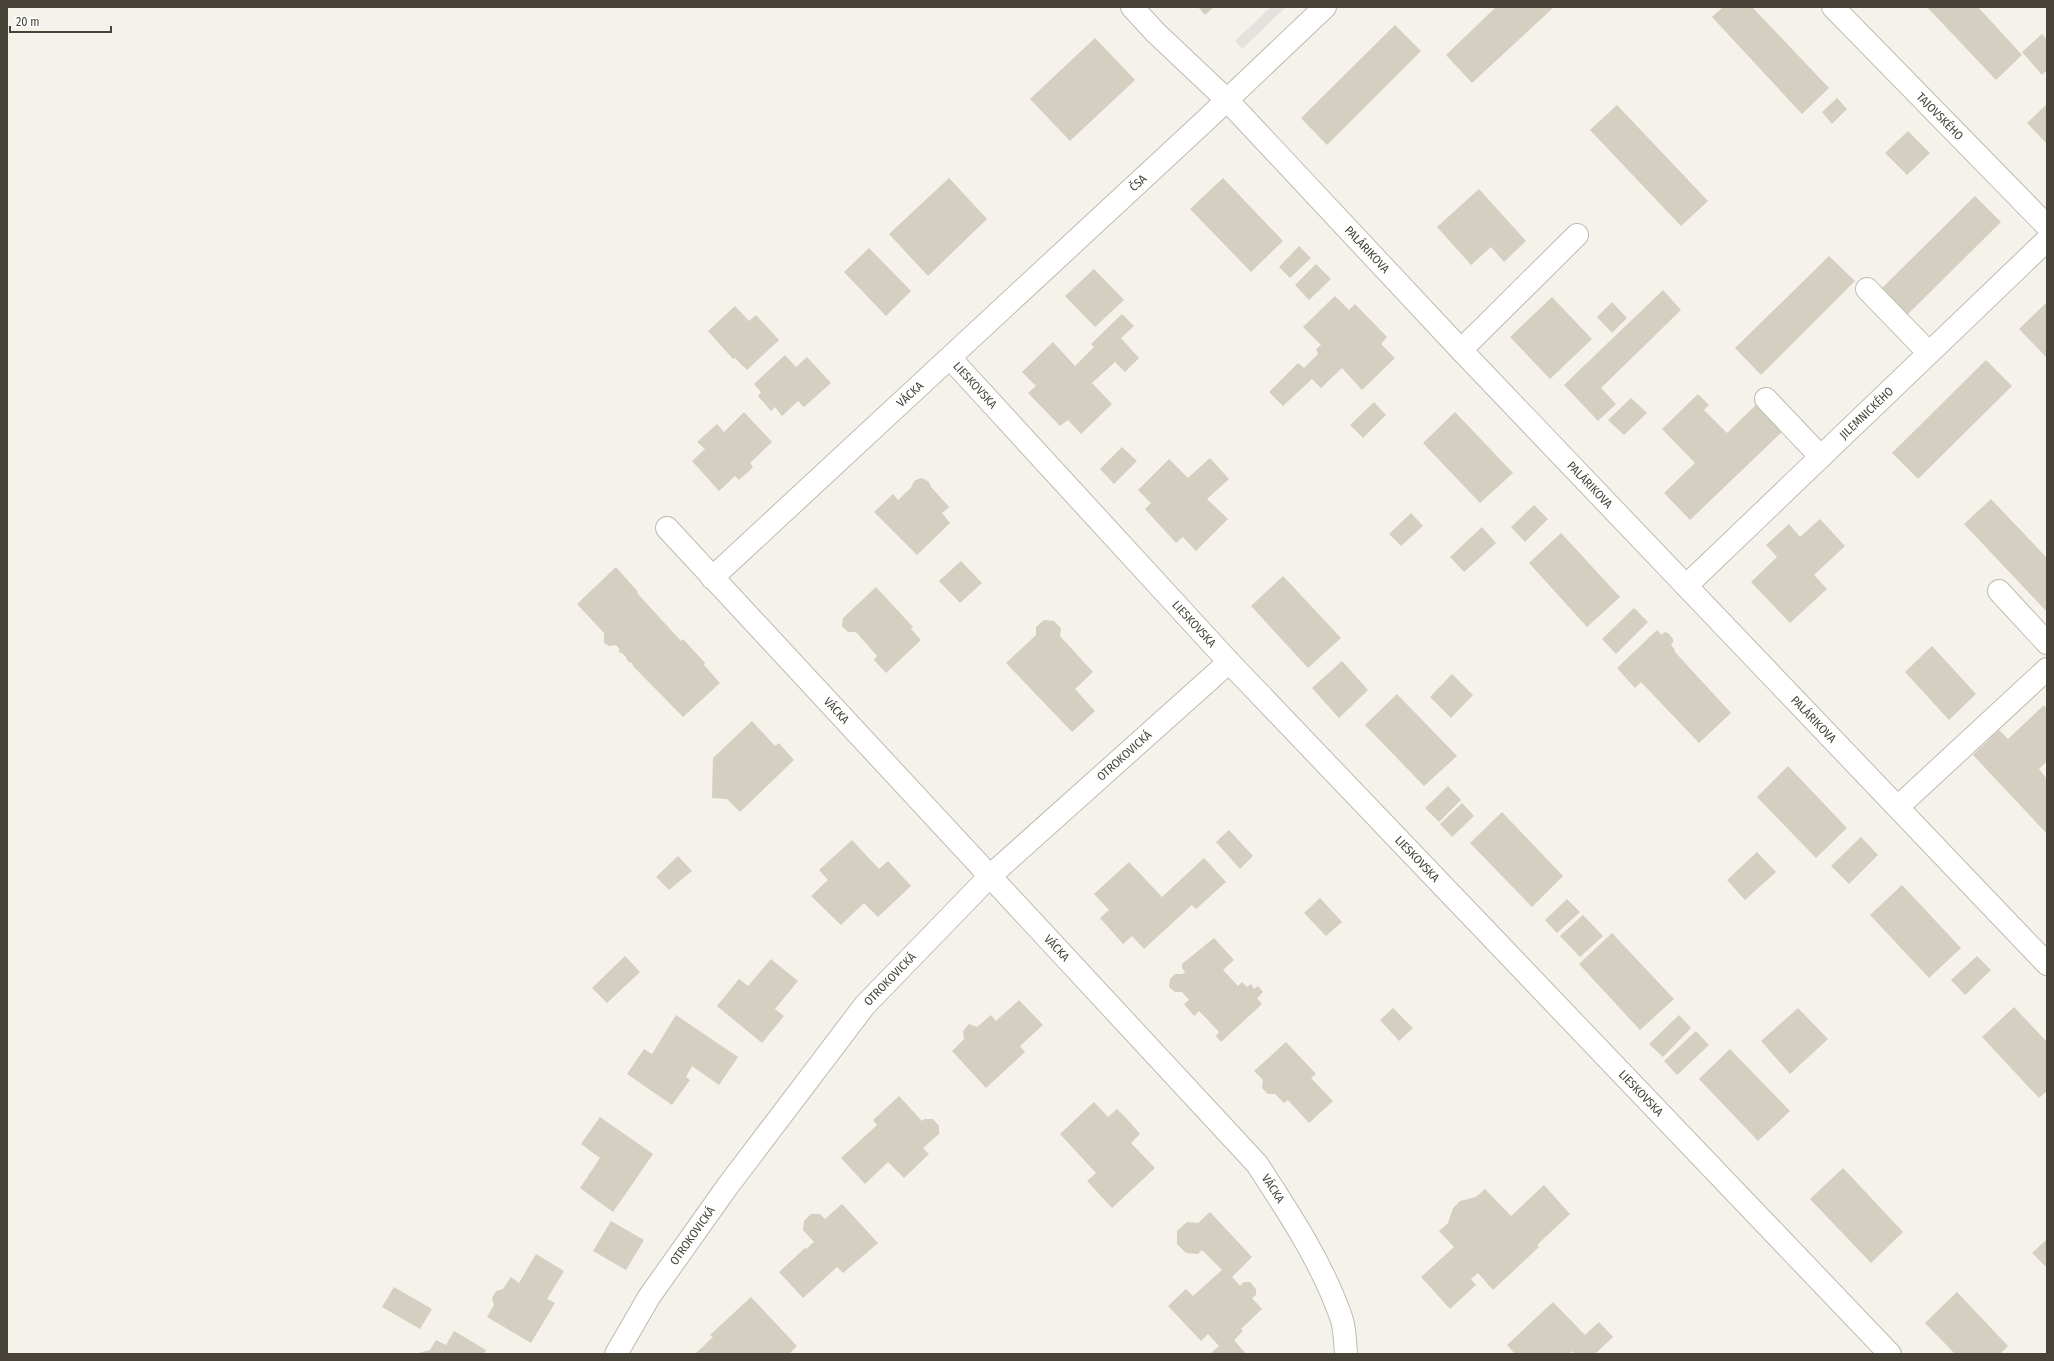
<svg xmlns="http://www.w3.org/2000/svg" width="2054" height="1361" font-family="'Fira Sans Condensed',sans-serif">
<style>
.parking{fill:#e3e2df}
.building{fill:#d4cfc1}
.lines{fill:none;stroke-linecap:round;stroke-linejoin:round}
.minor-casing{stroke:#bebbae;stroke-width:24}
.minor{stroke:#fff;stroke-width:22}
.labels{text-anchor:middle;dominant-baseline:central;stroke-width:3;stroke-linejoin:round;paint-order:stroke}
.street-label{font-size:12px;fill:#474339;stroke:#fff}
</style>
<rect width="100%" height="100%" fill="#f4f2eb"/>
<path class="parking" d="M1271 7H1286L1242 49 1235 41Z"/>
<g class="building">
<path d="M1198 7H1214L1205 15Z"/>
<path d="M1496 7H1554L1472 83 1446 55Z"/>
<path d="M1723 7H1752L1829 88 1802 114 1712 17Z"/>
<path d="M1927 7H1978L2022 55 1996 80Z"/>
<path d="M1395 25 1421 51 1327 145 1301 118Z"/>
<path d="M2042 34 2047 40V70L2042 75 2022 52Z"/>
<path d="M1095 38 1135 80 1070 141 1030 99Z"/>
<path d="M1837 98 1847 109 1832 124 1822 112Z"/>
<path d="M2047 104V144L2027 123Z"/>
<path d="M1617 105 1708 201 1681 226 1590 130Z"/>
<path d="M1908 131 1930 153 1907 175 1885 153Z"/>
<path d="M949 178 987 219 928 276 889 234Z"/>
<path d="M1223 178 1283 241 1251 272 1190 209Z"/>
<path d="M1479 189 1526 241 1504 262 1491 247 1471 265 1437 227Z"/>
<path d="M1975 196 2001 222 1907 315 1881 289Z"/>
<path d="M1299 246 1311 258 1290 278 1279 267Z"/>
<path d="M869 248 911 291 886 316 844 272Z"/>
<path d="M1829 256 1855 281 1761 375 1735 348Z"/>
<path d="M1316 264 1331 279 1309 300 1295 285Z"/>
<path d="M1094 269 1124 300 1095 327 1065 296Z"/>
<path d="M1663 290 1681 310 1601 388 1616 404 1598 421 1564 385Z"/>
<path d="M1335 296 1349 310 1355 304 1387 337 1381 344 1395 358 1362 390 1342 368 1321 388 1312 379 1283 406 1269 392 1298 363 1304 368 1318 354 1316 349 1321 345 1303 327Z"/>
<path d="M1552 297 1592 339 1550 379 1510 337Z"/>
<path d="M1612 302 1627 318 1612 333 1597 317Z"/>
<path d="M2047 302V358L2019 329Z"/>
<path d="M735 306 749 321 756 315 779 340 747 370 735 358 733 359 708 331Z"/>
<path d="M1122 314 1134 326 1121 338 1139 358 1125 372 1115 362 1092 383 1112 404 1081 434 1068 420 1060 426 1028 393 1036 386 1022 372 1053 342 1075 366 1094 347 1091 344Z"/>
<path d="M785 355 796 367 807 357 831 383 804 407 798 401 782 416 775 407 771 411 758 396 761 392 754 384Z"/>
<path d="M1986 360 2012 386 1918 479 1892 453Z"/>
<path d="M1698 394 1709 405 1704 410 1727 433 1759 402 1785 429 1690 520 1664 493 1695 463 1662 429Z"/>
<path d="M1631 398 1647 413 1624 435 1608 420Z"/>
<path d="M1374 402 1386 415 1363 438 1350 425Z"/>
<path d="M744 412 772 442 750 463 753 467 747 473 739 480 735 476 719 491 692 461 705 449 697 442 717 424 724 432Z"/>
<path d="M1455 412 1513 473 1480 503 1423 443Z"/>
<path d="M1122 447 1137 461 1114 484 1100 469Z"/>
<path d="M1210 458 1229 479 1207 499 1228 519 1196 551 1183 537 1176 543 1145 509 1151 503 1138 490 1169 459 1188 478Z"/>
<path d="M921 478 928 481 932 488 949 507 942 513 950 523 917 555 874 512 893 494 898 500 911 488 914 481Z"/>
<path d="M1991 499 2047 558V612L1964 524Z"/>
<path d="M1534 505 1548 519 1525 542 1511 527Z"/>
<path d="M1411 513 1423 526 1401 546 1389 534Z"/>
<path d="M1820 519 1845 546 1814 575 1827 589 1790 623 1751 582 1777 557 1766 545 1789 524 1800 537Z"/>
<path d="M1482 527 1496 543 1464 572 1450 557Z"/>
<path d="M1561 533 1620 597 1587 627 1529 563Z"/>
<path d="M961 561 982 583 960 603 939 581Z"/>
<path d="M616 567 638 592 637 593 681 641 683 639 705 663 704 665 720 683 683 717 634 667 631 662 630 663 626 659 627 658 623 654 618 651 620 650 616 645 609 646 604 643V633L577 604Z"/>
<path d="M1283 576 1341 638 1308 668 1251 606Z"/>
<path d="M876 587 913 627 911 629 921 640 886 673 874 660 877 656 856 632H848L842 626 843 618Z"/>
<path d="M1634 608 1648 622 1616 654 1602 639Z"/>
<path d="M1044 620 1054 621 1061 628 1060 636 1093 672 1075 689 1095 711 1072 732 1006 663 1036 635V627Z"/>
<path d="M1657 630 1662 635 1664 632 1668 633 1673 639V642L1671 645 1675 650 1674 651 1731 713 1699 743 1641 682 1635 688 1617 668Z"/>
<path d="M1932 646 1976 694 1949 720 1905 672Z"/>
<path d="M1342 661 1368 690 1339 718 1312 688Z"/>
<path d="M1452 674 1473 695 1451 718 1430 697Z"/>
<path d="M1397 694 1457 756 1424 786 1365 725Z"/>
<path d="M2044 705 2047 709V761L2039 769 2047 779V834L1973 755 1999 730 2008 739Z"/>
<path d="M752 721 775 746 779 743 794 760 740 812 727 799 712 798 713 758Z"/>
<path d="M1788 766 1847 828 1816 858 1757 797Z"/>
<path d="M1448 786 1461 800 1439 822 1425 808Z"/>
<path d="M1462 803 1474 816 1452 837 1440 824Z"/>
<path d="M1502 812 1563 876 1532 907 1470 843Z"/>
<path d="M1229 830 1253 856 1240 869 1216 842Z"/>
<path d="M1861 837 1878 855 1849 884 1831 866Z"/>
<path d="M852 840 879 869 888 861 911 886 878 917 864 903 841 925 811 896 828 880 819 870Z"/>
<path d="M1757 852 1776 872 1745 900 1727 880Z"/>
<path d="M678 856 692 871 669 890 656 877Z"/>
<path d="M1204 858 1226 882 1196 909 1192 905 1144 949 1132 936 1123 944 1100 918 1109 910 1094 894 1129 862 1162 897Z"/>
<path d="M1902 885 1961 948 1929 978 1870 915Z"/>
<path d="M1320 898 1342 922 1326 936 1304 913Z"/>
<path d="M1567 899 1580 912 1557 933 1545 920Z"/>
<path d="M1583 915 1603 936 1580 957 1560 936Z"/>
<path d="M1612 933 1674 999 1640 1030 1579 964Z"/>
<path d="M1214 938 1234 960 1223 970 1238 986 1242 982 1247 987 1251 984 1254 989 1258 986 1263 992 1257 998 1262 1004 1221 1042 1216 1036 1219 1032 1206 1018 1199 1011 1194 1016 1184 1004 1189 1000 1182 992H1175L1169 987 1170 979 1175 974H1183L1185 972 1182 968V964Z"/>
<path d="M625 956 640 972 607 1003 592 988Z"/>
<path d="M1977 956 1991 970 1965 995 1951 980Z"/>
<path d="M771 959 798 981 775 1009 784 1016 762 1043 717 1006 739 979 748 986Z"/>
<path d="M1019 1000 1043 1025 1020 1046 1025 1052 986 1088 952 1051 964 1039 963 1031 969 1024 977 1027 991 1015 996 1021Z"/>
<path d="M2014 1007 2047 1042V1091L2039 1098 1982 1037Z"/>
<path d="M1393 1008 1413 1028 1399 1041 1380 1020Z"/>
<path d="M1798 1008 1828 1039 1790 1074 1761 1041Z"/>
<path d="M676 1015 738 1057 719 1085 692 1066 686 1077 690 1080 672 1105 627 1074 644 1049 652 1054Z"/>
<path d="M1679 1015 1691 1028 1663 1057 1649 1044Z"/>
<path d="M1696 1031 1709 1045 1677 1075 1664 1061Z"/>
<path d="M1286 1042 1316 1074 1311 1078 1333 1101 1309 1123 1288 1100 1284 1103 1275 1094H1268L1262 1088 1263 1080 1254 1071Z"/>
<path d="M1730 1049 1790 1111 1758 1141 1699 1079Z"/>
<path d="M899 1096 922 1121 924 1119H933L939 1126V1134L923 1148 929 1154 904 1178 888 1162 865 1184 841 1158 877 1125 873 1120Z"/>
<path d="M1094 1102 1108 1117 1117 1109 1128 1120 1140 1134 1131 1143 1155 1168 1112 1208 1087 1181 1096 1173 1060 1134Z"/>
<path d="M600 1117 653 1154 613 1212 580 1188 600 1158 581 1144Z"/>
<path d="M1843 1168 1903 1232 1871 1263 1810 1199Z"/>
<path d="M1544 1185 1570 1214 1537 1245 1539 1247 1493 1290 1478 1273 1471 1279 1476 1285 1450 1309 1421 1277 1454 1247 1439 1231 1448 1223 1453 1208 1460 1201 1476 1197 1485 1189 1511 1216Z"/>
<path d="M842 1204 878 1243 843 1273 837 1267 803 1298 779 1272 805 1248 806 1249 814 1242 803 1230 804 1221 811 1214H820L825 1219Z"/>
<path d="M1210 1212 1252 1257 1232 1277 1240 1286 1244 1282H1250L1256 1289V1295L1252 1298 1262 1309 1241 1329 1243 1331 1234 1340 1246 1354H1210L1219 1346 1208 1334 1201 1341 1168 1306 1186 1289 1193 1296 1222 1270 1202 1250 1198 1254 1186 1253 1177 1244V1231L1187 1222 1198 1223Z"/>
<path d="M611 1221 644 1240 626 1270 593 1251Z"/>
<path d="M2047 1239V1268L2032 1253Z"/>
<path d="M536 1254 564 1271 547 1299 555 1303 531 1343 487 1317 494 1305 492 1298 496 1291 503 1289 511 1277 519 1283Z"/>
<path d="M394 1287 432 1309 420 1329 382 1307Z"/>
<path d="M1957 1292 2008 1346 2000 1354H1955L1925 1323Z"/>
<path d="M751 1297 797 1346 789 1354H695L713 1337 710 1335Z"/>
<path d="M1553 1302 1585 1335 1599 1322 1613 1337 1595 1354H1574L1572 1351 1569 1354H1515L1507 1345Z"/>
<path d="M454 1331 486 1350 484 1354H415L430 1350 436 1340 446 1345Z"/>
</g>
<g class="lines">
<defs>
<g id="minor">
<path id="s1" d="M1132 7 1156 33 1227 100 1461 350 2047 964"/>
<path id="s2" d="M1833 7 2047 226"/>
<path d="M1867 289 1929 353"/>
<path d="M1461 350 1577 235"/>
<path id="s3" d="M950 358 1229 662 1890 1354"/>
<path d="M1766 399 1821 457"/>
<path id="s4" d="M667 528 1257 1164C1289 1213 1323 1264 1342 1320 1345 1331 1345 1343 1346 1354"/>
<path id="s5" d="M712 578 1207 119 1325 7"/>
<path id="s6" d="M1686 586 2047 240"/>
<path d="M1999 591 2047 643"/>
<path d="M1899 806 2047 669"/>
<path id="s7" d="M616 1354 649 1297 727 1187 865 1005 990 876 1229 662"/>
</g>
</defs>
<use href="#minor" class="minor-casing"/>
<use href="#minor" class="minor"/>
</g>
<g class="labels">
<g class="street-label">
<text stroke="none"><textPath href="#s2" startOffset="153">TAJOVSKÉHO</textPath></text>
<text stroke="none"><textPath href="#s5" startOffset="581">ČSA</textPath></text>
<text stroke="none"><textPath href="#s1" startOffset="338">PALÁRIKOVA</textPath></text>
<text stroke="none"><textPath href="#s3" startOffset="37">LIESKOVSKA</textPath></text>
<text stroke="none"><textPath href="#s5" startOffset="270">VÁCKA</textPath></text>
<text stroke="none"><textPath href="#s6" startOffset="250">JILEMNICKÉHO</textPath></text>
<text stroke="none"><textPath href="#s1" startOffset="662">PALÁRIKOVA</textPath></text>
<text stroke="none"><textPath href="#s3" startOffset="361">LIESKOVSKA</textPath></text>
<text stroke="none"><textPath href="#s4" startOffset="249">VÁCKA</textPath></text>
<text stroke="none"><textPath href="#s1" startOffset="986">PALÁRIKOVA</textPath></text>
<text stroke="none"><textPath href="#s7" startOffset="789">OTROKOVICKÁ</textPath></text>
<text stroke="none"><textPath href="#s3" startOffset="685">LIESKOVSKA</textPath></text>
<text stroke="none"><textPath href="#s4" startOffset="573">VÁCKA</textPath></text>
<text stroke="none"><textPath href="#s7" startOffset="465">OTROKOVICKÁ</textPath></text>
<text stroke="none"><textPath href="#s3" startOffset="1009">LIESKOVSKA</textPath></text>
<text stroke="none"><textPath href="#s4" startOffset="897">VÁCKA</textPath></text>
<text stroke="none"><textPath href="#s7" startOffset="141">OTROKOVICKÁ</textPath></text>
</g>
</g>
<rect width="2054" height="1361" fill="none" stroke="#474339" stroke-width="16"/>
<path d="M10 26v6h101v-6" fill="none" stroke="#474339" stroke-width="2"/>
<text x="16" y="26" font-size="12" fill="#474339" stroke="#ffffff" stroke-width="3" paint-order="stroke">20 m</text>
</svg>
